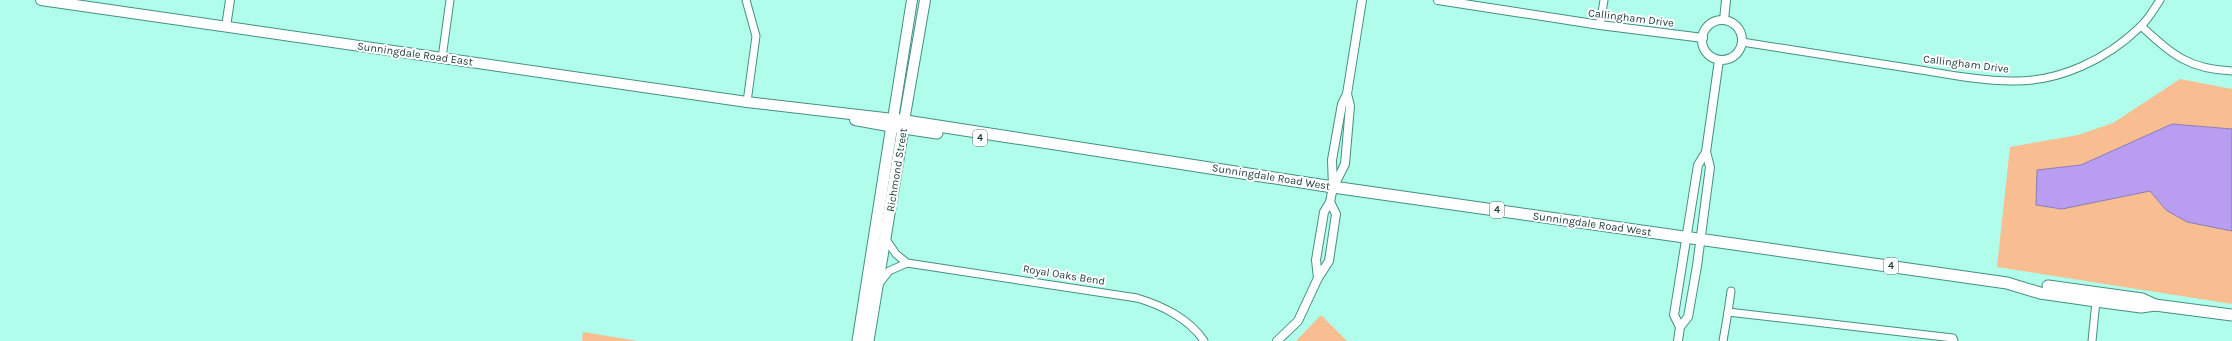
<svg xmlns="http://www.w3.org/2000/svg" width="2232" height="341" font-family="Karla,sans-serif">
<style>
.green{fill:#f8be91}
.water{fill:#b89df0;stroke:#897fb7}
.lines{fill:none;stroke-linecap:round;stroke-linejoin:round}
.minor-casing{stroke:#439081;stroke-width:9}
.tertiary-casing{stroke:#439081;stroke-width:10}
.secondary-casing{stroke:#439081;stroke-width:12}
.primary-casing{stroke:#439081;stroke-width:13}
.minor{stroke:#fff;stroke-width:7}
.tertiary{stroke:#fff;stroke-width:8}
.secondary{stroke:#fff;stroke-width:10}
.primary{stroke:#fff;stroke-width:11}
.labels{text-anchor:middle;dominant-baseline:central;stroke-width:4;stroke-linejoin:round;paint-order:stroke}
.shield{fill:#fff;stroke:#5f7570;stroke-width:1}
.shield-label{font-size:10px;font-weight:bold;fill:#1a3a33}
.street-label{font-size:11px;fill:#1a3a33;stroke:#fff}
</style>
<rect width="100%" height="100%" fill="#b0fdec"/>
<g class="green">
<path d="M2180 79 2232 89V304L1997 267 2010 147 2078 135 2113 123Z"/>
<path d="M1321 315 1347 341H1296Z"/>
<path d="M583 332 638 341H582Z"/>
</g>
<path class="water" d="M2172 124 2232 129V231L2187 222 2166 210 2150 191 2062 209 2036 205 2037 170 2081 165Z"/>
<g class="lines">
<defs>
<g id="minor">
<path d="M746 0 756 36 747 102"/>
<path d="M1600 25 1604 0"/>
<path d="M2141 26C2173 55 2188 69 2232 71"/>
<path d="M1742 42C1793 50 1844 58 1895 66 1932 71 1975 81 2012 81 2060 82 2107 59 2140 27 2148 20 2154 9 2160 0"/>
<path d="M442 58 450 0"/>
<path d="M885 238 896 254 907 263"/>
<path d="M879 284 889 271 907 263 1137 298C1161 305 1190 319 1204 341"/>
<path d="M1728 312 1731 291"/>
<path d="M1723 341 1728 312 1953 338 1954 341"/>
<path d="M2092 341 2096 301"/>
</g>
<g id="tertiary">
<path d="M1438 0 1600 25 1703 38"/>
<path d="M1724 20 1726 0"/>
<circle cx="1722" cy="40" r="20"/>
<path d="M226 27 230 0"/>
<path d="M1334 186 1345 164 1350 106 1347 94"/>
<path d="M1318 278 1316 260 1324 212 1330 202 1333 187 1332 160 1342 104 1347 94 1362 0"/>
<path d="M1680 327 1674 315 1698 165 1706 152 1719 60"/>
<path d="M1277 341 1298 321 1318 278 1329 261 1336 214 1330 202"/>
<path d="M1678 341 1680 327 1688 317 1697 266 1710 167 1706 152"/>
</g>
<g id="secondary">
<path d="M41 0 747 102 893 119 912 0"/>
<path d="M855 120 899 128"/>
<path d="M904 121 925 0"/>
</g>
<g id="primary">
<path d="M904 128 937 133"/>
<path d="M2048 286 2142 299 2155 305"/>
<path d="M858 341 893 119 1333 187 2007 283 2040 293 2096 301 2141 307 2155 305 2232 315"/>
<path d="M868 341 904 123"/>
</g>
</defs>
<use href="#minor" class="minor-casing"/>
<use href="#tertiary" class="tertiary-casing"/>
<use href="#secondary" class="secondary-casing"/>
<use href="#primary" class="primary-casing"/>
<use href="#minor" class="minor"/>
<use href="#tertiary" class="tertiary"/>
<use href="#secondary" class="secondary"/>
<use href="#primary" class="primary"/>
</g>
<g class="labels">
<g class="shield">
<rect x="973" y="130" width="14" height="16" rx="3"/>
<rect x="1490" y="202" width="14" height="16" rx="3"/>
<rect x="1884" y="258" width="14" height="16" rx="3"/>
</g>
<g class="shield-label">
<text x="980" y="138">4</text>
<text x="1497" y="210">4</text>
<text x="1891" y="266">4</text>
</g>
<g class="street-label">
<text transform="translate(1631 18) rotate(7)">Callingham Drive</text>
<text transform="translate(415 54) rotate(8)">Sunningdale Road East</text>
<text transform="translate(1966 64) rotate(7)">Callingham Drive</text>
<text transform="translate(897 170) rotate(-81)">Richmond Street</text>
<text transform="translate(1271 177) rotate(9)">Sunningdale Road West</text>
<text transform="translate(1592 224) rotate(8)">Sunningdale Road West</text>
<text transform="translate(1064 275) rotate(9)">Royal Oaks Bend</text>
</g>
</g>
</svg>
